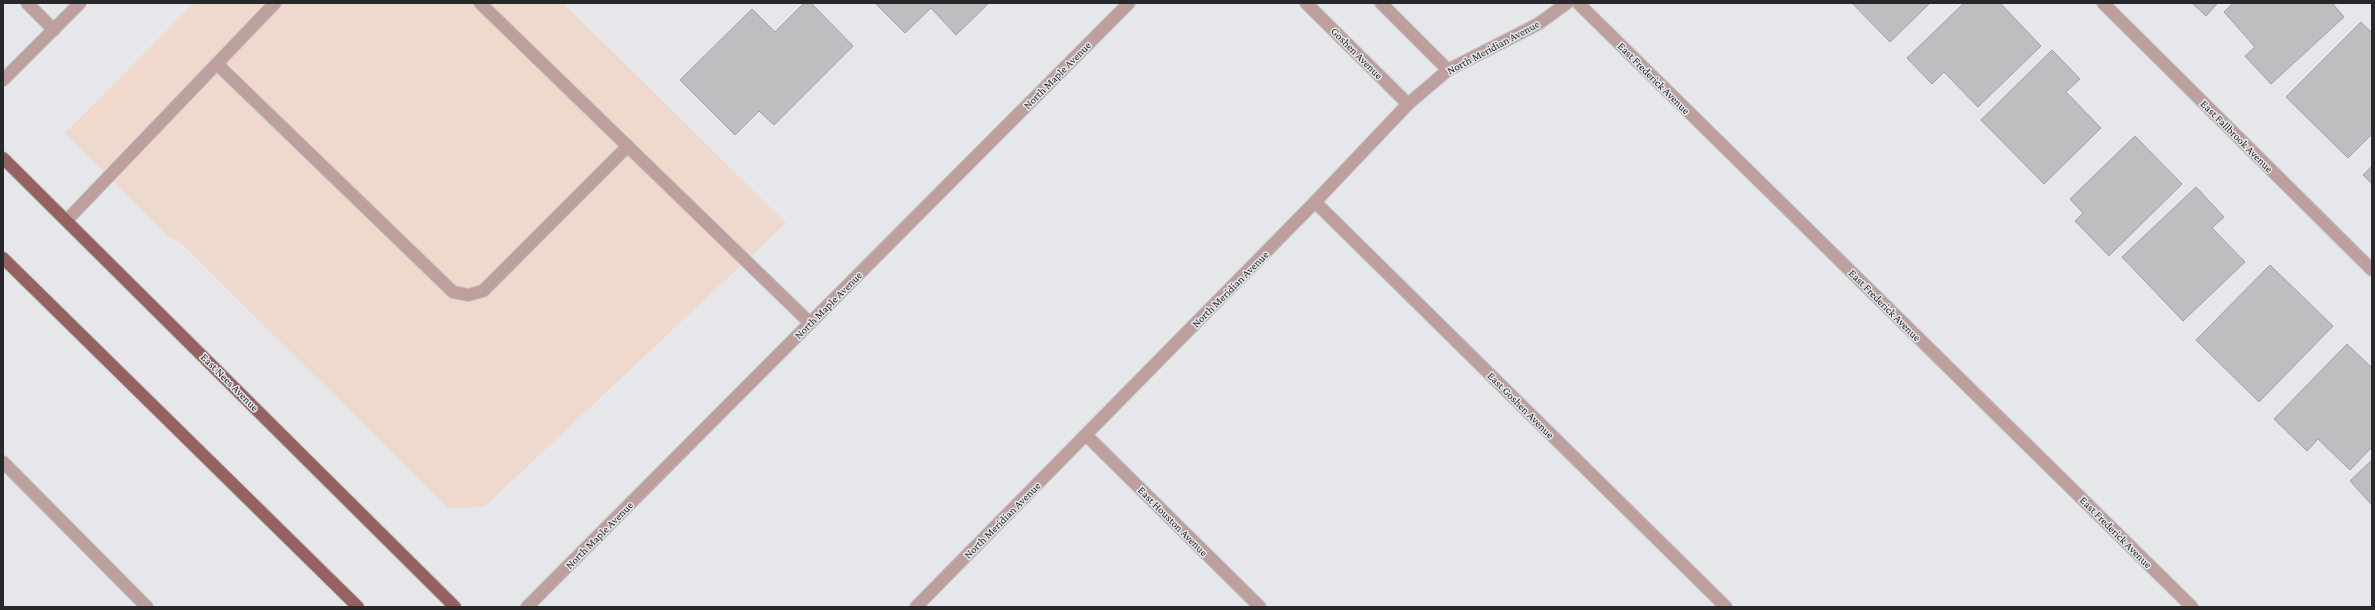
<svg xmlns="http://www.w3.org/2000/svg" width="2375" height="610" font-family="'Crimson Pro',serif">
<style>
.commercial{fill:#efd8cc}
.building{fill:#bcbec0;stroke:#9ea0a2}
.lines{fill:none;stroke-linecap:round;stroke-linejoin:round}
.minor-casing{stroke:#c3c5c7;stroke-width:14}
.major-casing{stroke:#c3c5c7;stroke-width:14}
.minor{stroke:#bd9f9d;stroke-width:12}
.major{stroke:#966260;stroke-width:12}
.labels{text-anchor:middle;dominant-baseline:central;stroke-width:3;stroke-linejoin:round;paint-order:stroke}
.street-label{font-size:11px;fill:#272829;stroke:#e5e7ea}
</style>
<rect width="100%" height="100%" fill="#e5e7ea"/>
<path class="commercial" d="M194 3H563L786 223 484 507 448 508 180 242 170 238 65 133Z"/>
<g class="building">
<path d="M804 3H811L853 46 774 125 759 111 735 135 680 80 752 9 775 32Z"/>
<path d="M875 3H989L956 35 931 8 905 33Z"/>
<path d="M1852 3H1930L1890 42Z"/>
<path d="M1964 3H2000L2041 46 1978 107 1944 72 1932 84 1907 58Z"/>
<path d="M2192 3H2218L2206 16Z"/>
<path d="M2233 3H2332L2344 17 2271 84 2245 56 2255 47 2224 12Z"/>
<path d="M2361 22 2372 33V134L2348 158 2286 97Z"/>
<path d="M2052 50 2080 79 2066 92 2101 128 2044 184 1981 120Z"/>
<path d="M2135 136 2182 184 2109 256 2075 221 2083 213 2070 199Z"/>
<path d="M2372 166V184L2363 175Z"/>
<path d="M2196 187 2224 217 2212 228 2245 262 2183 321 2122 257Z"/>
<path d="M2270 265 2333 326 2259 402 2196 340Z"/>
<path d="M2347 344 2372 368V447L2350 470 2318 439 2307 451 2274 419Z"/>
<path d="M2372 460V505L2350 481Z"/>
</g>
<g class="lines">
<defs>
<g id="minor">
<path d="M27 3 54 30"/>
<path d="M480 3 810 323"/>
<path d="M1306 3 1408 104"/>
<path d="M1381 3 1448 70"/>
<path d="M1578 3 2192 607"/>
<path d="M2103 3 2372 270"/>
<path d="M217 64 453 292 468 295 483 291 628 146"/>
<path d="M3 80 80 3"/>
<path d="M1315 202 1726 607"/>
<path d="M67 220 275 3"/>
<path d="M1086 435 1260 607"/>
<path d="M3 462 147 607"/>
<path d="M527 607 1129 3"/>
<path d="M916 607 1315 202 1408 104 1448 70 1538 24 1567 3"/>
</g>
<g id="major">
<path d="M3 158 455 607"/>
<path d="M3 258 358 607"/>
</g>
</defs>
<use href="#minor" class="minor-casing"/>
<use href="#major" class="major-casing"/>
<use href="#minor" class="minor"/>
<use href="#major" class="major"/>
</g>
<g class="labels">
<g class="street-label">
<text transform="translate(1493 47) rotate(-28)">North Meridian Avenue</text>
<text transform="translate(1357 53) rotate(45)">Goshen Avenue</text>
<text transform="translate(1057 75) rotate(-45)">North Maple Avenue</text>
<text transform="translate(1654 78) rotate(45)">East Frederick Avenue</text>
<text transform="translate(2237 136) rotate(45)">East Fallbrook Avenue</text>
<text transform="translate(1230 289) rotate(-45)">North Meridian Avenue</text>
<text transform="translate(828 305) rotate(-45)">North Maple Avenue</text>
<text transform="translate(1885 305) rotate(45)">East Frederick Avenue</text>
<text transform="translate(230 382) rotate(45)">East Nees Avenue</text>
<text transform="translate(1521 405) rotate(45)">East Goshen Avenue</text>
<text transform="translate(1002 520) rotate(-45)">North Meridian Avenue</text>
<text transform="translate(1173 521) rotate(45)">East Houston Avenue</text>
<text transform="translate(2116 532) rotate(45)">East Frederick Avenue</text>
<text transform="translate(599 535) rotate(-45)">North Maple Avenue</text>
</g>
</g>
<rect width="2375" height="610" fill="none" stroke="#272829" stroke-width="8"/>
</svg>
